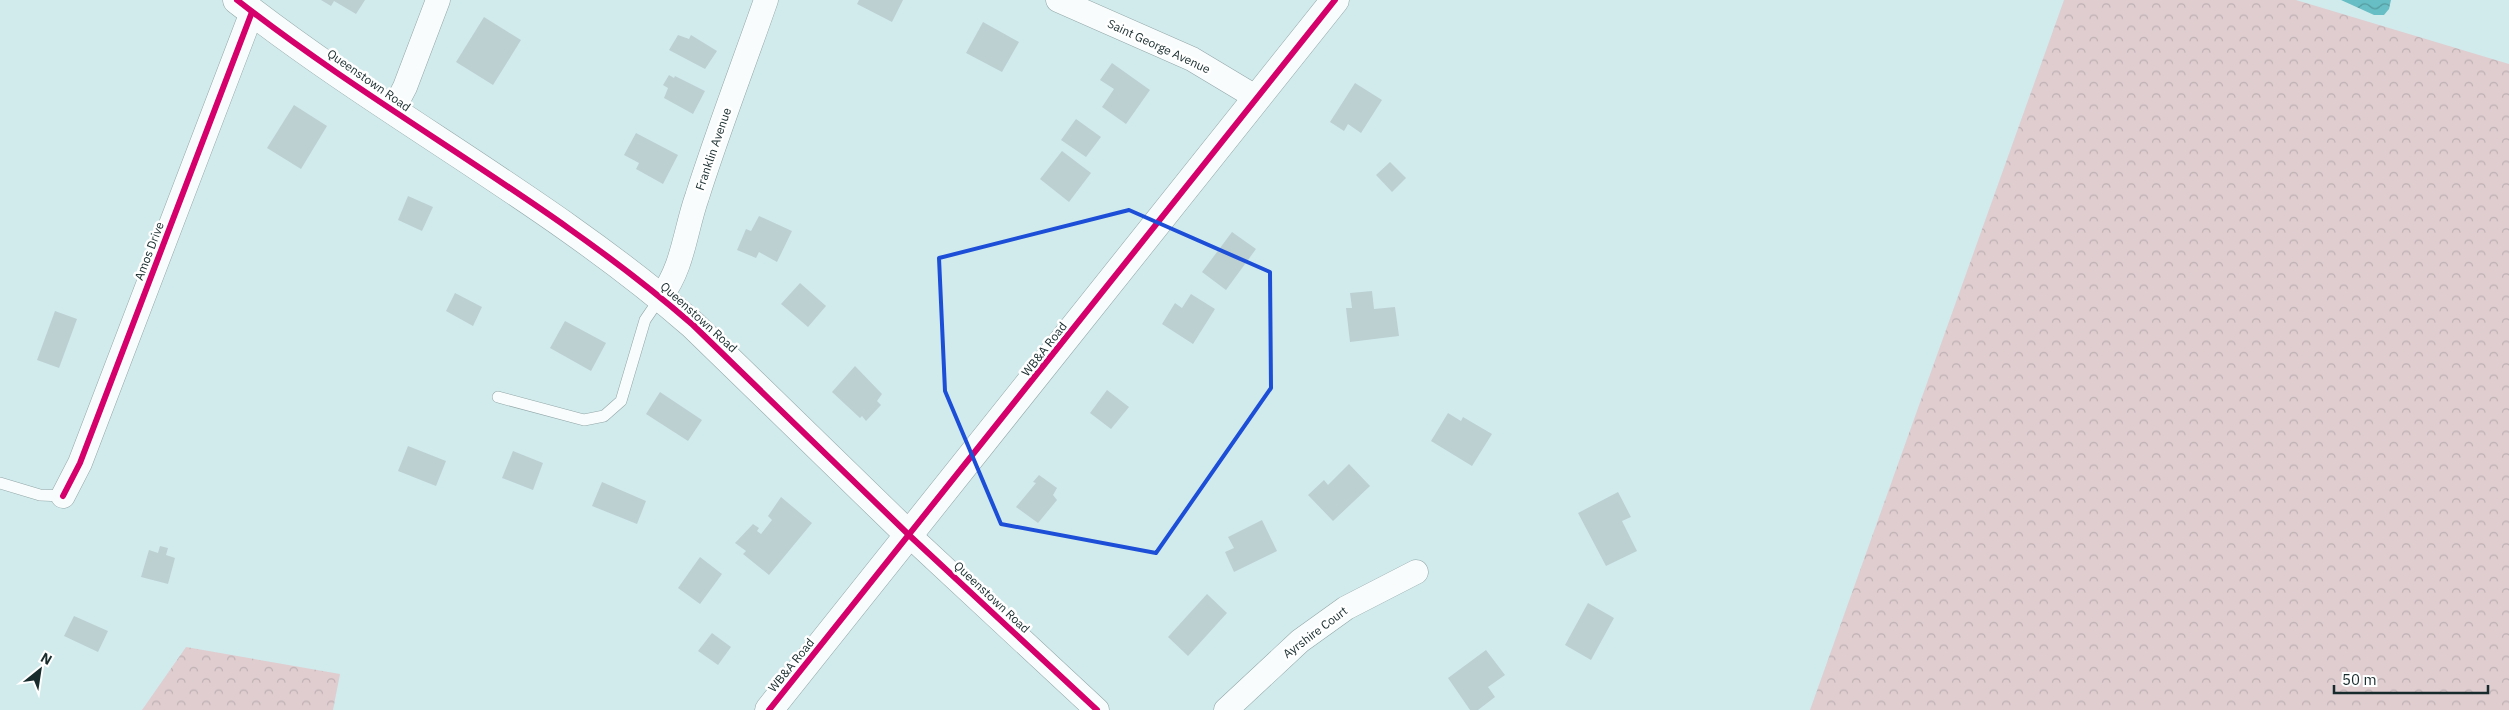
<svg xmlns="http://www.w3.org/2000/svg" width="2509" height="710" font-family="'IBM Plex Sans',sans-serif">
<style>
.forest{fill:url(#forest-crowns)}
.water{fill:url(#water-waves)}
.building{fill:#bcd0d2}
.lines{fill:none;stroke-linecap:round;stroke-linejoin:round}
.service-casing{stroke:#92a6a7;stroke-width:12}
.minor-casing{stroke:#92a6a7;stroke-width:25}
.tertiary-casing{stroke:#92a6a7;stroke-width:29}
.service{stroke:#f8fcfc;stroke-width:11}
.minor{stroke:#f8fcfc;stroke-width:24}
.tertiary{stroke:#f8fcfc;stroke-width:28}
.cycleway-casing{stroke:#fff;stroke-width:9}
.cycleway{stroke:#d6006c;stroke-width:6}
.marked{fill:none;stroke:#1d4ed8;stroke-width:4;stroke-linejoin:round}
.labels{text-anchor:middle;dominant-baseline:central;stroke-width:5;stroke-linejoin:round;paint-order:stroke}
.street-label{font-size:12px;fill:#182b2c;stroke:#fff}
</style>
<defs>
<pattern id="forest-crowns" width="20" height="18" patternUnits="userSpaceOnUse" patternTransform="scale(1.25)"><rect width="20" height="18" fill="#dfcdd0"/><path d="M2 6a3 3 0 1 1 6 0M12 15a3 3 0 1 1 6 0" fill="none" stroke="#bfb0b3"/></pattern>
<pattern id="water-waves" width="16" height="10" patternUnits="userSpaceOnUse" patternTransform="scale(1.25)"><rect width="16" height="10" fill="#67bec4"/><path d="M0 5q4-4 8 0t8 0" fill="none" stroke="#549b9f"/></pattern>
</defs>
<rect width="100%" height="100%" fill="#d1ebed"/>
<g class="forest">
<path d="M2064 0H2296L2509 64V710H1810Z"/>
<path d="M186 647 340 674 333 710H142Z"/>
</g>
<path class="water" d="M2341 0H2391L2389 9 2384 15H2374Z"/>
<g class="building">
<path d="M321 0H365L356 14 334 1 331 6Z"/>
<path d="M859 0H903L892 22 857 4Z"/>
<path d="M484 17 521 40 493 85 456 62Z"/>
<path d="M983 22 1019 42 1002 72 966 53Z"/>
<path d="M678 35 689 39 691 35 717 51 705 69 669 50Z"/>
<path d="M1112 63 1150 90 1126 124 1102 107 1114 89 1100 80Z"/>
<path d="M669 75 674 78 675 76 705 91 693 114 664 98 668 88 663 85Z"/>
<path d="M1355 83 1382 100 1361 133 1348 124 1344 131 1330 122Z"/>
<path d="M294 105 327 126 301 169 267 148Z"/>
<path d="M1076 119 1101 137 1086 157 1061 140Z"/>
<path d="M636 133 678 155 663 184 636 169 639 163 624 155Z"/>
<path d="M1062 151 1091 173 1069 202 1040 179Z"/>
<path d="M1390 162 1406 178 1392 192 1376 175Z"/>
<path d="M408 196 433 207 422 231 398 220Z"/>
<path d="M759 216 792 231 777 262 759 252 756 258 737 250 746 229 751 231Z"/>
<path d="M1232 232 1256 249 1226 290 1202 272Z"/>
<path d="M800 283 826 306 808 327 781 304Z"/>
<path d="M1372 291 1374 309 1395 307 1399 336 1350 342 1346 308H1352L1350 293Z"/>
<path d="M455 293 482 307 473 326 446 311Z"/>
<path d="M1191 294 1215 309 1193 344 1162 324 1175 303 1182 308Z"/>
<path d="M55 311 77 319 59 368 37 360Z"/>
<path d="M565 321 606 343 591 371 550 348Z"/>
<path d="M855 366 882 394 877 401 881 405 866 421 862 416 860 418 832 392Z"/>
<path d="M1107 390 1129 407 1111 429 1090 413Z"/>
<path d="M660 392 702 420 688 441 646 414Z"/>
<path d="M1448 413 1461 421 1463 417 1492 434 1472 466 1431 441Z"/>
<path d="M408 446 446 461 436 486 398 471Z"/>
<path d="M513 451 543 463 533 490 502 478Z"/>
<path d="M1349 464 1370 486 1333 521 1308 495 1324 480 1328 485Z"/>
<path d="M1039 475 1057 488 1053 495 1057 500 1038 523 1016 507 1036 483 1033 482Z"/>
<path d="M602 482 646 501 637 524 592 506Z"/>
<path d="M1618 492 1631 517 1622 521 1637 551 1606 566 1578 513Z"/>
<path d="M781 497 812 523 769 575 743 554 746 551 735 543 753 524 759 528 757 531 761 534 772 520 768 516Z"/>
<path d="M1262 520 1277 551 1234 572 1225 552 1234 548 1228 537Z"/>
<path d="M160 546 168 548 166 555 175 558 168 584 141 577 149 550 158 553Z"/>
<path d="M700 557 722 574 700 604 678 588Z"/>
<path d="M1207 594 1227 613 1188 656 1168 637Z"/>
<path d="M1588 603 1614 618 1591 660 1565 645Z"/>
<path d="M74 616 108 631 98 652 64 636Z"/>
<path d="M712 633 731 647 718 665 698 651Z"/>
<path d="M1486 650 1505 675 1488 687 1495 697 1478 710H1470L1448 678Z"/>
</g>
<g class="lines">
<defs>
<g id="service">
<path d="M498 397 584 420 604 416 621 401 645 320 660 298"/>
<path d="M0 483 40 495 63 496"/>
</g>
<g id="minor">
<path d="M1058 0 1192 59 1257 98"/>
<path d="M393 110 405 87 438 0"/>
<path d="M661 296C683 268 685 231 697 197 718 131 743 66 766 0"/>
<path d="M63 496 80 463 252 12"/>
<path d="M910 536 1097 710"/>
<path d="M1226 710 1300 641 1346 608 1416 572"/>
</g>
<g id="tertiary">
<path d="M237 0C384 115 552 202 693 325L910 536"/>
<path d="M769 710 1335 0"/>
</g>
</defs>
<use href="#service" class="service-casing"/>
<use href="#minor" class="minor-casing"/>
<use href="#tertiary" class="tertiary-casing"/>
<use href="#service" class="service"/>
<use href="#minor" class="minor"/>
<use href="#tertiary" class="tertiary"/>
<defs>
<g id="cycleway">
<path d="M237 0C384 115 552 202 693 325L910 536 1097 710"/>
<path d="M63 496 80 463 252 12"/>
<path d="M769 710 1335 0"/>
</g>
</defs>
<use href="#cycleway" class="cycleway-casing"/>
<use href="#cycleway" class="cycleway"/>
</g>
<path class="marked" d="M1129 210 1270 272 1271 388 1156 553 1001 524 945 391 939 258Z"/>
<g class="labels">
<g class="street-label">
<text transform="translate(1159 46) rotate(25)">Saint George Avenue</text>
<text transform="translate(369 80) rotate(35)">Queenstown Road</text>
<text transform="translate(713 149) rotate(-71)">Franklin Avenue</text>
<text transform="translate(149 251) rotate(-69)">Amos Drive</text>
<text transform="translate(699 317) rotate(42)">Queenstown Road</text>
<text transform="translate(1044 349) rotate(-52)">WB&amp;A Road</text>
<text transform="translate(992 597) rotate(43)">Queenstown Road</text>
<text transform="translate(1315 632) rotate(-37)">Ayrshire Court</text>
<text transform="translate(791 665) rotate(-51)">WB&amp;A Road</text>
</g>
</g>
<g transform="translate(40 670) rotate(30)" stroke="#ffffff" stroke-width="4" paint-order="stroke">
<path d="M0-4L9 19L0 12L-9 19Z" fill="#182b2c"/>
<text y="-8" font-size="14" font-weight="bold" text-anchor="middle" fill="#182b2c">N</text>
</g>
<path d="M2334 685v8h154v-8" fill="none" stroke="#182b2c" stroke-width="2.5"/>
<text x="2342" y="685" font-size="15" fill="#182b2c" stroke="#ffffff" stroke-width="4" paint-order="stroke">50 m</text>
</svg>
